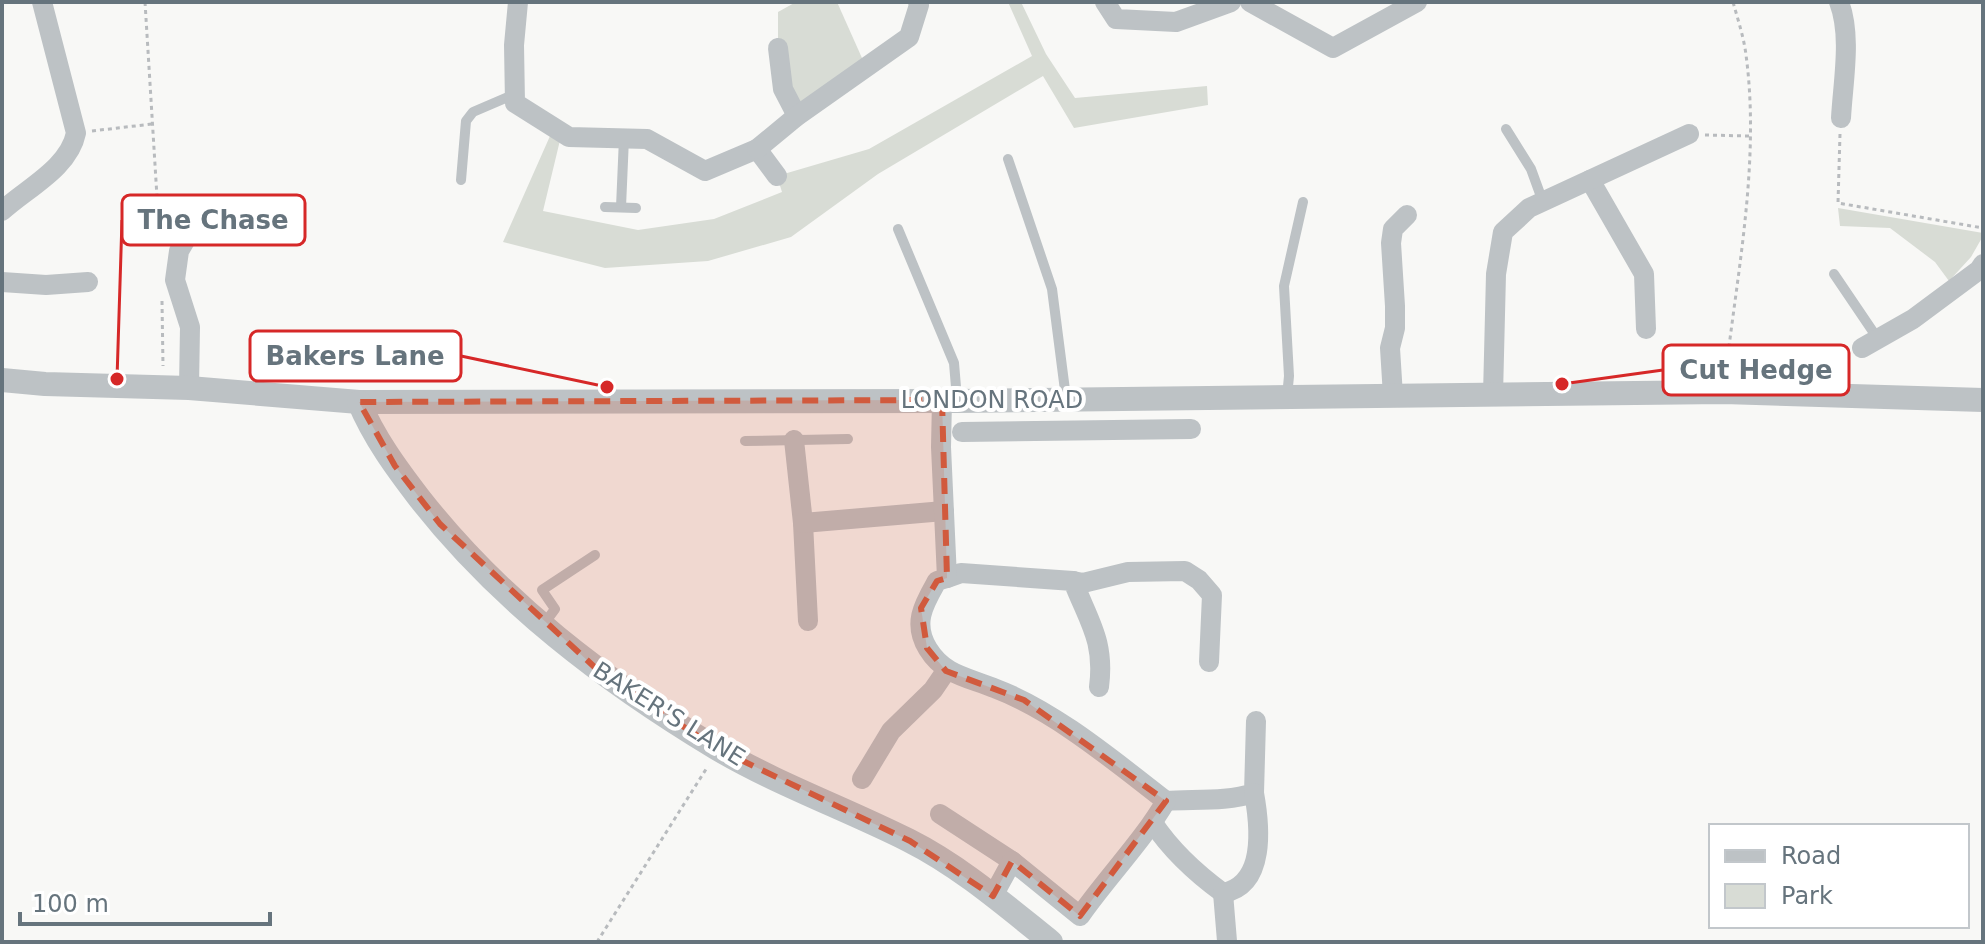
<svg xmlns="http://www.w3.org/2000/svg" width="1985" height="944" font-family="'DejaVu Sans',sans-serif">
<style>
.green{fill:#d8dcd5}
.lines{fill:none;stroke-linecap:round;stroke-linejoin:round}
.path{stroke:#b8bbbe;stroke-width:3;stroke-dasharray:4 4;stroke-linecap:butt}
.service{stroke:#bdc2c5;stroke-width:10}
.minor{stroke:#bdc2c5;stroke-width:20}
.tertiary{stroke:#bdc2c5;stroke-width:24}
.marked{fill:#d15a3d;fill-opacity:0.2;stroke:#d15a3d;stroke-width:6;stroke-dasharray:16 10;stroke-linejoin:round}
.labels{text-anchor:middle;dominant-baseline:central;stroke-width:8;stroke-linejoin:round;paint-order:stroke}
.street-label{font-size:24px;fill:#66747d;stroke:#fff}
.leader{fill:none;stroke:#d62828;stroke-width:3}
.callout-dot{fill:#d62828;stroke:#fff;stroke-width:3}
.callout{fill:#fff;stroke:#d62828;stroke-width:3}
.callout-label{font-size:26px;text-anchor:middle;font-weight:bold;fill:#66747d}
</style>
<rect width="100%" height="100%" fill="#f8f8f6"/>
<g class="green">
<path d="M796 2H837L866 67 797 116 778 48V12Z"/>
<path d="M1008 2H1021L1046 54 1075 98 1207 86 1208 105 1074 128 1043 76 878 174 791 237 708 261 605 268 503 242 554 127 562 132 543 211 638 230 714 219 782 192 777 176 869 149 1032 56Z"/>
<path d="M1838 208 1983 233V236L1971 257 1949 281 1935 262 1890 228 1840 226Z"/>
</g>
<g class="lines">
<g class="path">
<path d="M145 2 160 246"/>
<path d="M92 131 152 124"/>
<path d="M1840 134 1838 203 1983 228"/>
<path d="M1705 135 1749 136"/>
<path d="M162 301 163 366"/>
<path d="M1726 371C1738 268 1760 159 1746 55 1744 38 1738 20 1733 2"/>
<path d="M597 942 708 766"/>
</g>
<g class="service">
<path d="M1506 129 1531 169 1543 202"/>
<path d="M1008 159 1052 289 1066 398"/>
<path d="M461 180 466 121 473 112 515 94"/>
<path d="M605 207 636 208"/>
<path d="M621 207 624 138"/>
<path d="M898 229 954 363 957 399"/>
<path d="M1834 274 1878 339"/>
<path d="M1287 397 1289 376 1284 286 1303 202"/>
<path d="M745 441 848 439"/>
<path d="M544 624 555 609 542 590 595 555"/>
</g>
<g class="minor">
<path d="M518 2 514 45 515 103 569 137 647 139 705 171 757 149 777 176"/>
<path d="M1105 2 1116 19 1176 22 1231 2"/>
<path d="M1250 2 1333 48 1417 2"/>
<path d="M1839 2C1852 36 1843 81 1841 118"/>
<path d="M778 48 783 89 797 116"/>
<path d="M757 149 797 116 909 37 919 5 918 2"/>
<path d="M1590 180 1644 274 1646 329"/>
<path d="M2 211C27 188 69 168 76 133L42 2"/>
<path d="M2 282 46 285 88 282"/>
<path d="M1862 348 1913 319 1979 270 1983 264"/>
<path d="M189 388 190 327 175 280 179 251 199 217"/>
<path d="M1493 395 1496 274 1503 232 1529 208 1689 134"/>
<path d="M1393 396 1390 348 1395 328V306L1391 243 1393 229 1407 215"/>
<path d="M962 432 1191 429"/>
<path d="M794 440 803 523 808 621"/>
<path d="M803 523 944 511"/>
<path d="M947 578 961 573 1073 581C1089 622 1105 641 1099 687"/>
<path d="M1073 581 1083 583 1128 572 1185 571 1199 580 1212 595 1209 662"/>
<path d="M862 779 891 731 933 690 946 671"/>
<path d="M1166 801C1195 799 1227 802 1254 793L1256 721"/>
<path d="M940 814 1012 861 1080 916C1108 876 1142 842 1166 801 1114 761 1055 711 994 688 967 677 944 675 928 649 912 623 924 604 937 581L947 578 941 447 942 400"/>
<path d="M1153 823C1171 850 1197 874 1223 893 1266 885 1260 826 1254 793"/>
<path d="M1223 893 1227 941"/>
<path d="M993 896 1012 861"/>
</g>
<g class="tertiary">
<path d="M2 380 45 384 189 388 359 402 957 401 1724 392 1983 400"/>
<path d="M359 402C374 438 397 469 420 499 501 602 605 681 716 748 777 784 844 808 908 840 960 866 1006 906 1051 942"/>
</g>
</g>
<path class="marked" d="M942 400 947 578 937 581 921 608 927 648 946 671 1024 700 1166 801 1080 916 1012 861 993 896 910 841 718 749 602 674 440 524 395 466 359 402Z"/>
<g class="labels">
<g class="street-label">
<text x="992" y="400">LONDON ROAD</text>
<text transform="translate(669 714) rotate(32)">BAKER'S LANE</text>
</g>
</g>
<path class="leader" d="M117 379L122 220M607 387L461 356M1562 384L1663 370"/>
<g class="callout-dot">
<circle cx="117" cy="379" r="8"/>
<circle cx="607" cy="387" r="8"/>
<circle cx="1562" cy="384" r="8"/>
</g>
<g class="callout">
<rect x="122" y="195" width="183" height="50" rx="8"/>
<rect x="250" y="331" width="211" height="50" rx="8"/>
<rect x="1663" y="345" width="186" height="50" rx="8"/>
</g>
<g class="callout-label">
<text x="213" y="229">The Chase</text>
<text x="355" y="365">Bakers Lane</text>
<text x="1756" y="379">Cut Hedge</text>
</g>
<rect width="1985" height="944" fill="none" stroke="#66747d" stroke-width="8"/>
<rect x="1709" y="824" width="260" height="104" fill="#ffffff" stroke="#c2c7cb" stroke-width="2"/>
<rect x="1725" y="850" width="40" height="12" fill="#bdc2c5" stroke="#c2c7cb" stroke-width="2"/>
<text x="1781" y="864" font-size="24" fill="#66747d">Road</text>
<rect x="1725" y="884" width="40" height="24" fill="#d8dcd5" stroke="#c2c7cb" stroke-width="2"/>
<text x="1781" y="904" font-size="24" fill="#66747d">Park</text>
<path d="M20 912v12h250v-12" fill="none" stroke="#66747d" stroke-width="4"/>
<text x="32" y="912" font-size="24" fill="#66747d" stroke="#ffffff" stroke-width="6" paint-order="stroke">100 m</text>
</svg>
